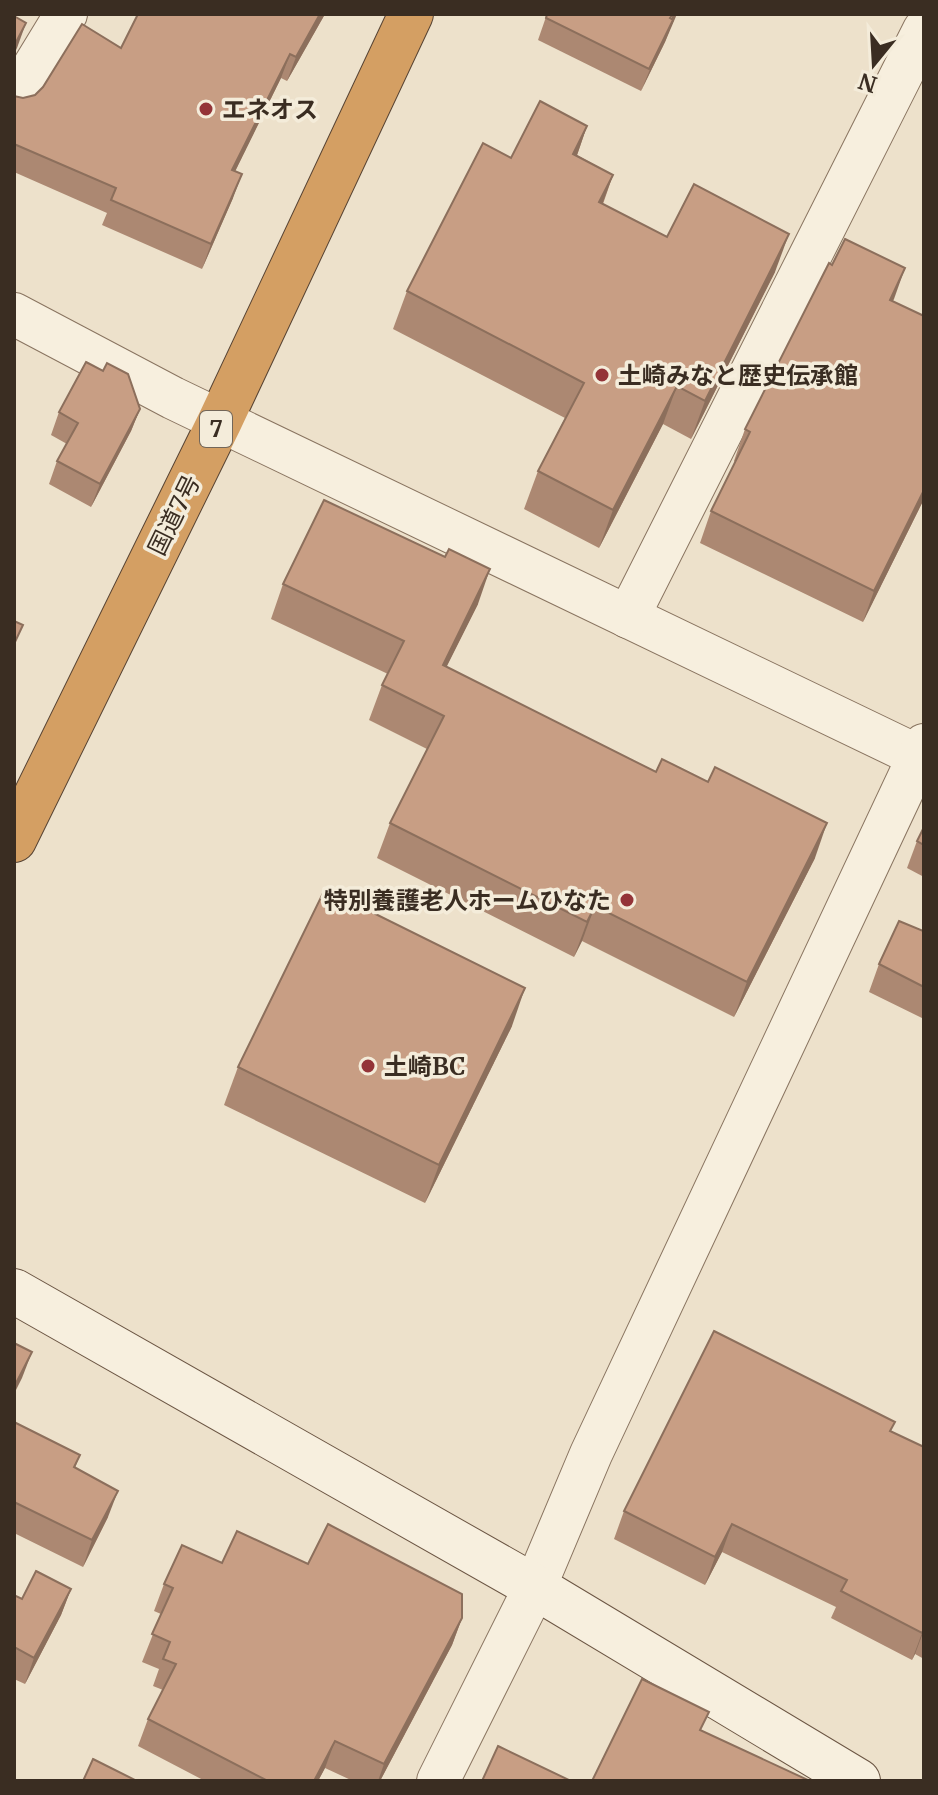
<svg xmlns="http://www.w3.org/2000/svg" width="938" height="1795" font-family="Merriweather,'Noto Sans JP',serif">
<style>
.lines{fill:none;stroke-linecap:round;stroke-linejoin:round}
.street-casing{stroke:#897460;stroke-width:44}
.secondary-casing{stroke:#6b5543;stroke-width:46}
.highway-casing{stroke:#574333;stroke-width:46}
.street{stroke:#f7efde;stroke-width:42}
.secondary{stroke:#f7efde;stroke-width:44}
.highway{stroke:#d49f63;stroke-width:44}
.wall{fill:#ac8872}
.shaded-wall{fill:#8c6f5c}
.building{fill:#c89e84;stroke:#8c6f5c;stroke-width:2}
.poi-dot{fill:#943438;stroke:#f4ecda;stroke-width:3}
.labels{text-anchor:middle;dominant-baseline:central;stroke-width:7;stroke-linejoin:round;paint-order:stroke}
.shield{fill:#f4ecda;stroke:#726659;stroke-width:2}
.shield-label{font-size:22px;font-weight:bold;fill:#3a2d22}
.poi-label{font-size:24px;font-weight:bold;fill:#3a2d22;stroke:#f4ecda;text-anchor:start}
.street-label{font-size:24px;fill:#3a2d22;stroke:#f4ecda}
</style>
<rect width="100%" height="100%" fill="#ede1cb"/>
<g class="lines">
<defs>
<g id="street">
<path d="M14 99 66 14"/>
<path d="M14 314 173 398 924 759"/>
<path d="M628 617 924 30"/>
<path d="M438 1781 535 1587 591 1454 924 745"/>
</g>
<path id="secondary" d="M14 1291 535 1587 858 1781"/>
<path id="highway" d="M14 840 220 421 411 14"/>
</defs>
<use href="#street" class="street-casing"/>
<use href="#secondary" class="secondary-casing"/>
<use href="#highway" class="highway-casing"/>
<use href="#street" class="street"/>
<use href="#secondary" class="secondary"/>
<use href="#highway" class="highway"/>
</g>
<g class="wall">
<path d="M138 14H325L287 81 281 78 235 171 233 198 202 269 102 225 107 213 14 172V96L23 98 35 95 121 48Z"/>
<path d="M547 14 673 21 665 42 641 91 538 40Z"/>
<path d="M587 126 577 155 613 175 603 204 667 237 775 272 691 439 663 424 599 548 524 509 538 471 565 418 393 329 407 291 511 158Z"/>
<path d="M893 301 924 499 863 622 700 543 711 511 735 462 734 461 745 429Z"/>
<path d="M140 409 131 431 91 507 49 484 57 461 67 444 51 435 59 412Z"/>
<path d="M283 584 478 604 446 667 815 858 734 1017 582 941 574 957 377 858 390 823 427 749 369 720 382 685 388 674 271 619Z"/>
<path d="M924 827V877L907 868 917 841Z"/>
<path d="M924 928V1019L869 992 879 964 923 931Z"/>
<path d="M512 1026 425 1203 224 1105 238 1067Z"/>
<path d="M14 1422 80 1455 75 1468 108 1517 83 1567 14 1533Z"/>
<path d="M891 1431 924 1447V1659L915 1654 912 1660 831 1618 836 1607 722 1552 705 1585 614 1539 624 1511Z"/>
<path d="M222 1563 308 1564 462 1618 452 1645 380 1781H353L325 1768 318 1781H205L138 1746 148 1719 163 1690 153 1686 159 1669 142 1662 161 1614 154 1611 164 1584Z"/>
<path d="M71 1589 61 1615 25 1684 14 1679V1595L22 1599Z"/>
</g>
<g class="shaded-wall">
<path d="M320 14H325L287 81 296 57Z"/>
<path d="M673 14H677L665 42 641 91Z"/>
<path d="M26 23 17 48 14 54V46Z"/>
<path d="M290 54 281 78 224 194 232 170Z"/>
<path d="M587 126 574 164 573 154Z"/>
<path d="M242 174 233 198 202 269 211 244Z"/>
<path d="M613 175 599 213V202Z"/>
<path d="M789 234 775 272 691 439 705 401Z"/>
<path d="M905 268 894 299 878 331 890 300Z"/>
<path d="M677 386 663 424 599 548 613 510Z"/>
<path d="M140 409 131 431 91 507 100 484Z"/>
<path d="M924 490V499L863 622 874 591Z"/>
<path d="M490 569 478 604 430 700 443 665Z"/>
<path d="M827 823 815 858 734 1017 747 982Z"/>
<path d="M595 906 582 941 574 957 587 922Z"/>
<path d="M525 988 512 1026 425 1203 439 1165Z"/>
<path d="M32 1352 22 1378 14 1394V1387Z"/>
<path d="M118 1491 108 1517 83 1567 92 1540Z"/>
<path d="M732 1524 722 1552 705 1585 715 1557Z"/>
<path d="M71 1589 61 1615 25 1684 34 1658Z"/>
<path d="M462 1618 452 1645 380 1781H378L384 1764Z"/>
<path d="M924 1630 915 1654 912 1660 922 1633Z"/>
<path d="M335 1741 325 1768 318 1781H314Z"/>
</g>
<g class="building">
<path d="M138 14H320L296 57 290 54 232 170 242 174 211 244 111 200 116 188 14 144V96L23 98 35 95 43 87 82 24 121 48Z"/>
<path d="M547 14H673L670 18 673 20 649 69 546 18Z"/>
<path d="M14 16 26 23 14 46Z"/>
<path d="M540 101 587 126 573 154 613 175 599 202 667 237 694 184 789 234 705 401 677 386 613 510 538 471 584 383 407 291 483 143 511 158Z"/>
<path d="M845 239 905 268 890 300 924 316V490L874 591 711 511 750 432 745 429 829 263 832 265Z"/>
<path d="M86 362 103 371 107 363 128 374 140 409 100 484 57 461 78 423 59 412Z"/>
<path d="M324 500 445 557 449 549 490 569 443 665 656 772 662 759 708 782 715 767 827 823 747 982 595 906 587 922 390 823 444 716 382 685 404 641 283 584Z"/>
<path d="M14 621 23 625 14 644Z"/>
<path d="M924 827V845L917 841Z"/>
<path d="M325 889 525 988 439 1165 238 1067Z"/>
<path d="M899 921 923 931 924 928V987L879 964Z"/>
<path d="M714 1331 895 1422 890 1431 924 1447V1629L922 1633 841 1591 847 1580 732 1524 715 1557 624 1511Z"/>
<path d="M14 1343 32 1352 14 1387Z"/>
<path d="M14 1422 80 1455 74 1467 118 1491 92 1540 14 1502Z"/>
<path d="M328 1524 462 1594V1618L384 1764 335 1741 314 1781H268L148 1719 176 1664 163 1659 170 1642 152 1634 173 1588 164 1584 182 1545 222 1563 237 1531 308 1564Z"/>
<path d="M36 1571 71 1589 34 1658 14 1647V1595L22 1599Z"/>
<path d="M642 1679 709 1712 700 1730 810 1781H592Z"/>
<path d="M498 1746 571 1781H482Z"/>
<path d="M93 1759 135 1780 134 1781H83Z"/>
</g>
<g class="poi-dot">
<circle cx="206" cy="109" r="8"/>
<circle cx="602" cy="375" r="8"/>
<circle cx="627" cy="900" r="8"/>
<circle cx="368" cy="1066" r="8"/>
</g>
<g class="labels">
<rect class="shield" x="200" y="411" width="32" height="36" rx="6"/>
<g class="shield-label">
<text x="216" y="429">7</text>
</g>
<g class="poi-label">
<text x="222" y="109">エネオス</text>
<text x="618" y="375">土崎みなと歴史伝承館</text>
<text x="611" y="900" text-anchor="end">特別養護老人ホームひなた</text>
<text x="384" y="1066">土崎BC</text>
</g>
<g class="street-label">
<text transform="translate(174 515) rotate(-64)">国道7号</text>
</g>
</g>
<rect width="938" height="1795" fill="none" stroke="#3a2d22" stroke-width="32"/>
<g transform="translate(874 64) rotate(198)" stroke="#f4ecda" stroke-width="6" paint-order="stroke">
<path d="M0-6L14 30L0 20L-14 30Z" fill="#3a2d22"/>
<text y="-12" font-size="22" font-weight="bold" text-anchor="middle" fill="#3a2d22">N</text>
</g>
</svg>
